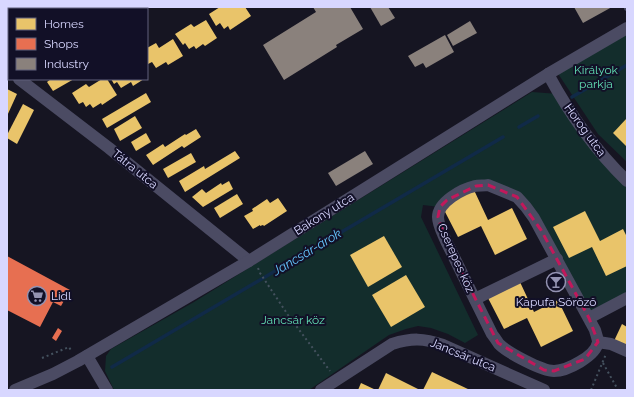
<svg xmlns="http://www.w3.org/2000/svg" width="634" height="397" font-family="Raleway,sans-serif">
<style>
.green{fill:#132d2c}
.homes{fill:#e9c46a}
.shops{fill:#e76f51}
.industry{fill:#8a817c}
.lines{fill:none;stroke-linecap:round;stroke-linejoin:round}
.stream{stroke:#102a48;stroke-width:3.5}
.path{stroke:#44515e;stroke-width:2;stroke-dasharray:2 3;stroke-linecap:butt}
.service{stroke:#4b4b63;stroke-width:6}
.minor{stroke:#4b4b63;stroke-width:12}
.marked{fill:none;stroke:#c2185b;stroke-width:3;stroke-dasharray:8 5;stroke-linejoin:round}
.labels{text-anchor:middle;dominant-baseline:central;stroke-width:4;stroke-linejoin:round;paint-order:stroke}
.park-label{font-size:12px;fill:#62dfb4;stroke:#121027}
.street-label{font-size:12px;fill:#d8d7ff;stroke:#121027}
.poi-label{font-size:12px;fill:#d8d7ff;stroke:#121027;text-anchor:start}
.water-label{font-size:13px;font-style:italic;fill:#66c6fd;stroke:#121027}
</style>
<rect width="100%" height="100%" fill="#161522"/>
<g class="green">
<path d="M627 22V162L598 134 553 66Z"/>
<path d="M532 92 559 94 627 181V298L589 318 526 207 488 185 440 207 423 205 421 217 478 335 465 343 448 334 431 328 418 326 406 329 389 335 309 390H114L105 371 106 356 111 349 194 302Z"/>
</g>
<g class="homes">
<path d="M220 7H245L251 16 230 30 228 26 224 29 220 23 216 26 209 14Z"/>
<path d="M206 20 217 38 205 46 203 44 196 49 194 46 189 49 185 43 183 45 175 34 191 24 194 27Z"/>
<path d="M173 39 183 56 168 65 166 62 156 68 152 62 148 64 147 62V48L156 43 159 48Z"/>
<path d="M51 79H74L53 91 47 82Z"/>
<path d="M102 79H107L117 95 102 105 101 103 93 108 90 104 86 107 83 102 79 104 72 93 86 84 89 87Z"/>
<path d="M111 79H144L133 86 131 82 121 88 117 82 114 84Z"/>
<path d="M7 89 17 94 7 116Z"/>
<path d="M146 93 151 102 107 128 102 119Z"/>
<path d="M23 104 34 110 17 144 7 138V135Z"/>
<path d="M135 116 142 128 120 141 114 129Z"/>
<path d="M627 118V147L613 133Z"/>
<path d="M196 129 201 137 184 148 182 146 153 165 146 155 163 144 165 147 185 134 186 135Z"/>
<path d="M146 133 151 142 136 151 131 142Z"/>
<path d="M235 151 240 158 185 192 179 181 204 166 205 169Z"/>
<path d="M191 153 196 162 168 178 163 169Z"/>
<path d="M229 181 233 189 203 207 192 197 202 189 206 193 221 183 222 185Z"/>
<path d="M474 190 488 220 512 208 527 239 495 255 481 226 458 237 442 206Z"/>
<path d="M237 194 243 204 220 218 214 208Z"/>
<path d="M278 198 287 211 264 226 263 225 260 226V225L253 229 244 216 253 211 252 209 267 199 270 203Z"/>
<path d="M585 211 600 241 623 229 627 237V266L606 276 592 247 569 258 553 227Z"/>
<path d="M384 236 402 267 368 287 350 255Z"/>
<path d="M406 275 425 307 391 327 372 295Z"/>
<path d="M520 282 534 312 558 300 573 331 541 347 527 318 504 329 488 298Z"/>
<path d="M622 324 627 327V343L626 346 614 341Z"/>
<path d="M432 372 470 390H423Z"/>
<path d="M386 373 420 390H378Z"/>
<path d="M361 383 376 390H358Z"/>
</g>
<g class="shops">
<path d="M7 256 70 290 61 306 53 302 40 327 7 310Z"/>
<path d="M58 328 62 331 56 341 52 338Z"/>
</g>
<g class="industry">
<path d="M313 7H350L363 29 336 45 337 47 284 80 263 45 316 12Z"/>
<path d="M370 7H388L395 18 381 26Z"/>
<path d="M574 7H612L583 23Z"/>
<path d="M470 21 477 33 453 46 447 35Z"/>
<path d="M445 35 454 52 426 68 423 63 415 67 408 56Z"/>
<path d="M365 151 373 164 336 186 328 173Z"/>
</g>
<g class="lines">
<g class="stream">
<path d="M572 97 627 65"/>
<path d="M519 127 538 116"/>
<path d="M112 367 503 137"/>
</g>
<g class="path">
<path d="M258 268 260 273 288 315 330 371"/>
<path d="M42 358 69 347 72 352"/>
<path d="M603 363 618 390"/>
<path d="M591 390 606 354"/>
</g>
<path class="service" d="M627 7V8"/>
<g class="minor">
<path d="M14 9 17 7"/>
<path d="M7 70 9 71"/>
<path d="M548 74C569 113 595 150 627 181"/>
<path d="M19 79 109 148 249 261"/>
<path d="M488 185 517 197 526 207 534 218 595 330C596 334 598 339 598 342 596 356 567 371 554 371 542 371 508 353 499 344 497 341 495 338 492 334L446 241C443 234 438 225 438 217 438 202 462 189 475 186 479 185 484 186 488 185Z"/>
<path d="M475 299 557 259"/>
<path d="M589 318 627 298"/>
<path d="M598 342 611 344 627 351"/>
<path d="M87 356 107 390"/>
<path d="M15 390 53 374 78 361 249 261 548 74 627 28"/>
<path d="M321 390 392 344C412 338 423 338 443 345L544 390"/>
</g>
</g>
<path class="marked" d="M488 185 517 197 541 230 589 318 598 342 585 359 554 371 544 370 498 343 446 241 438 217 440 207 447 200 476 186Z"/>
<defs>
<symbol id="bar-ring" viewBox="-11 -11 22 22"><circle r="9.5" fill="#121027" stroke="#9493b2" stroke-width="1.5"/><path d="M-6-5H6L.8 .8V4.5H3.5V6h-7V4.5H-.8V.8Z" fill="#9493b2"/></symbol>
<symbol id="supermarket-ring" viewBox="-11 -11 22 22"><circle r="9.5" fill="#121027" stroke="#9493b2" stroke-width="1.5"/><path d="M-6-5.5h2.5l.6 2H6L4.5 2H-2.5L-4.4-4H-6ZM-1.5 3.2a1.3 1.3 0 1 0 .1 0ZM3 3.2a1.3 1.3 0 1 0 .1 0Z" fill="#9493b2"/></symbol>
</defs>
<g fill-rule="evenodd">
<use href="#bar-ring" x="545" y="271" width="22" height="22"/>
<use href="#supermarket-ring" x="26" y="285" width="22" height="22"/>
</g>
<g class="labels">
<g class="park-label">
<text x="596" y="70">Királyok<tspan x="596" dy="14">parkja</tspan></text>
<text x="293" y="320">Jancsár köz</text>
</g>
<g class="street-label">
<text transform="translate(585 130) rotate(54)">Horog utca</text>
<text transform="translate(135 169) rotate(39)">Tátra utca</text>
<text transform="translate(324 214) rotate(-32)">Bakony utca</text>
<text transform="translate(456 258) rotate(66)">Cserepes köz</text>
<text transform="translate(463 355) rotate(22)">Jancsár utca</text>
</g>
<g class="poi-label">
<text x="51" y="296">Lidl</text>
<text x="556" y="302" text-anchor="middle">Kapufa Söröző</text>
</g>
<g class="water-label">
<text transform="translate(307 252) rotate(-31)">Jancsár-árok</text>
</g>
</g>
<rect width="634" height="397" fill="none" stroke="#d8d7ff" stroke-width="16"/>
<rect x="8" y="8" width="140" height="72" fill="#121027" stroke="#61607d"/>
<rect x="16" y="18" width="20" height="12" fill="#e9c46a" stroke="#61607d"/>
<text x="44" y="28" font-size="12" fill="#d8d7ff">Homes</text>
<rect x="16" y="38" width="20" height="12" fill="#e76f51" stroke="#61607d"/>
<text x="44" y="48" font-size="12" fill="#d8d7ff">Shops</text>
<rect x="16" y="58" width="20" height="12" fill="#8a817c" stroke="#61607d"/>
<text x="44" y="68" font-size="12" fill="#d8d7ff">Industry</text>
</svg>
